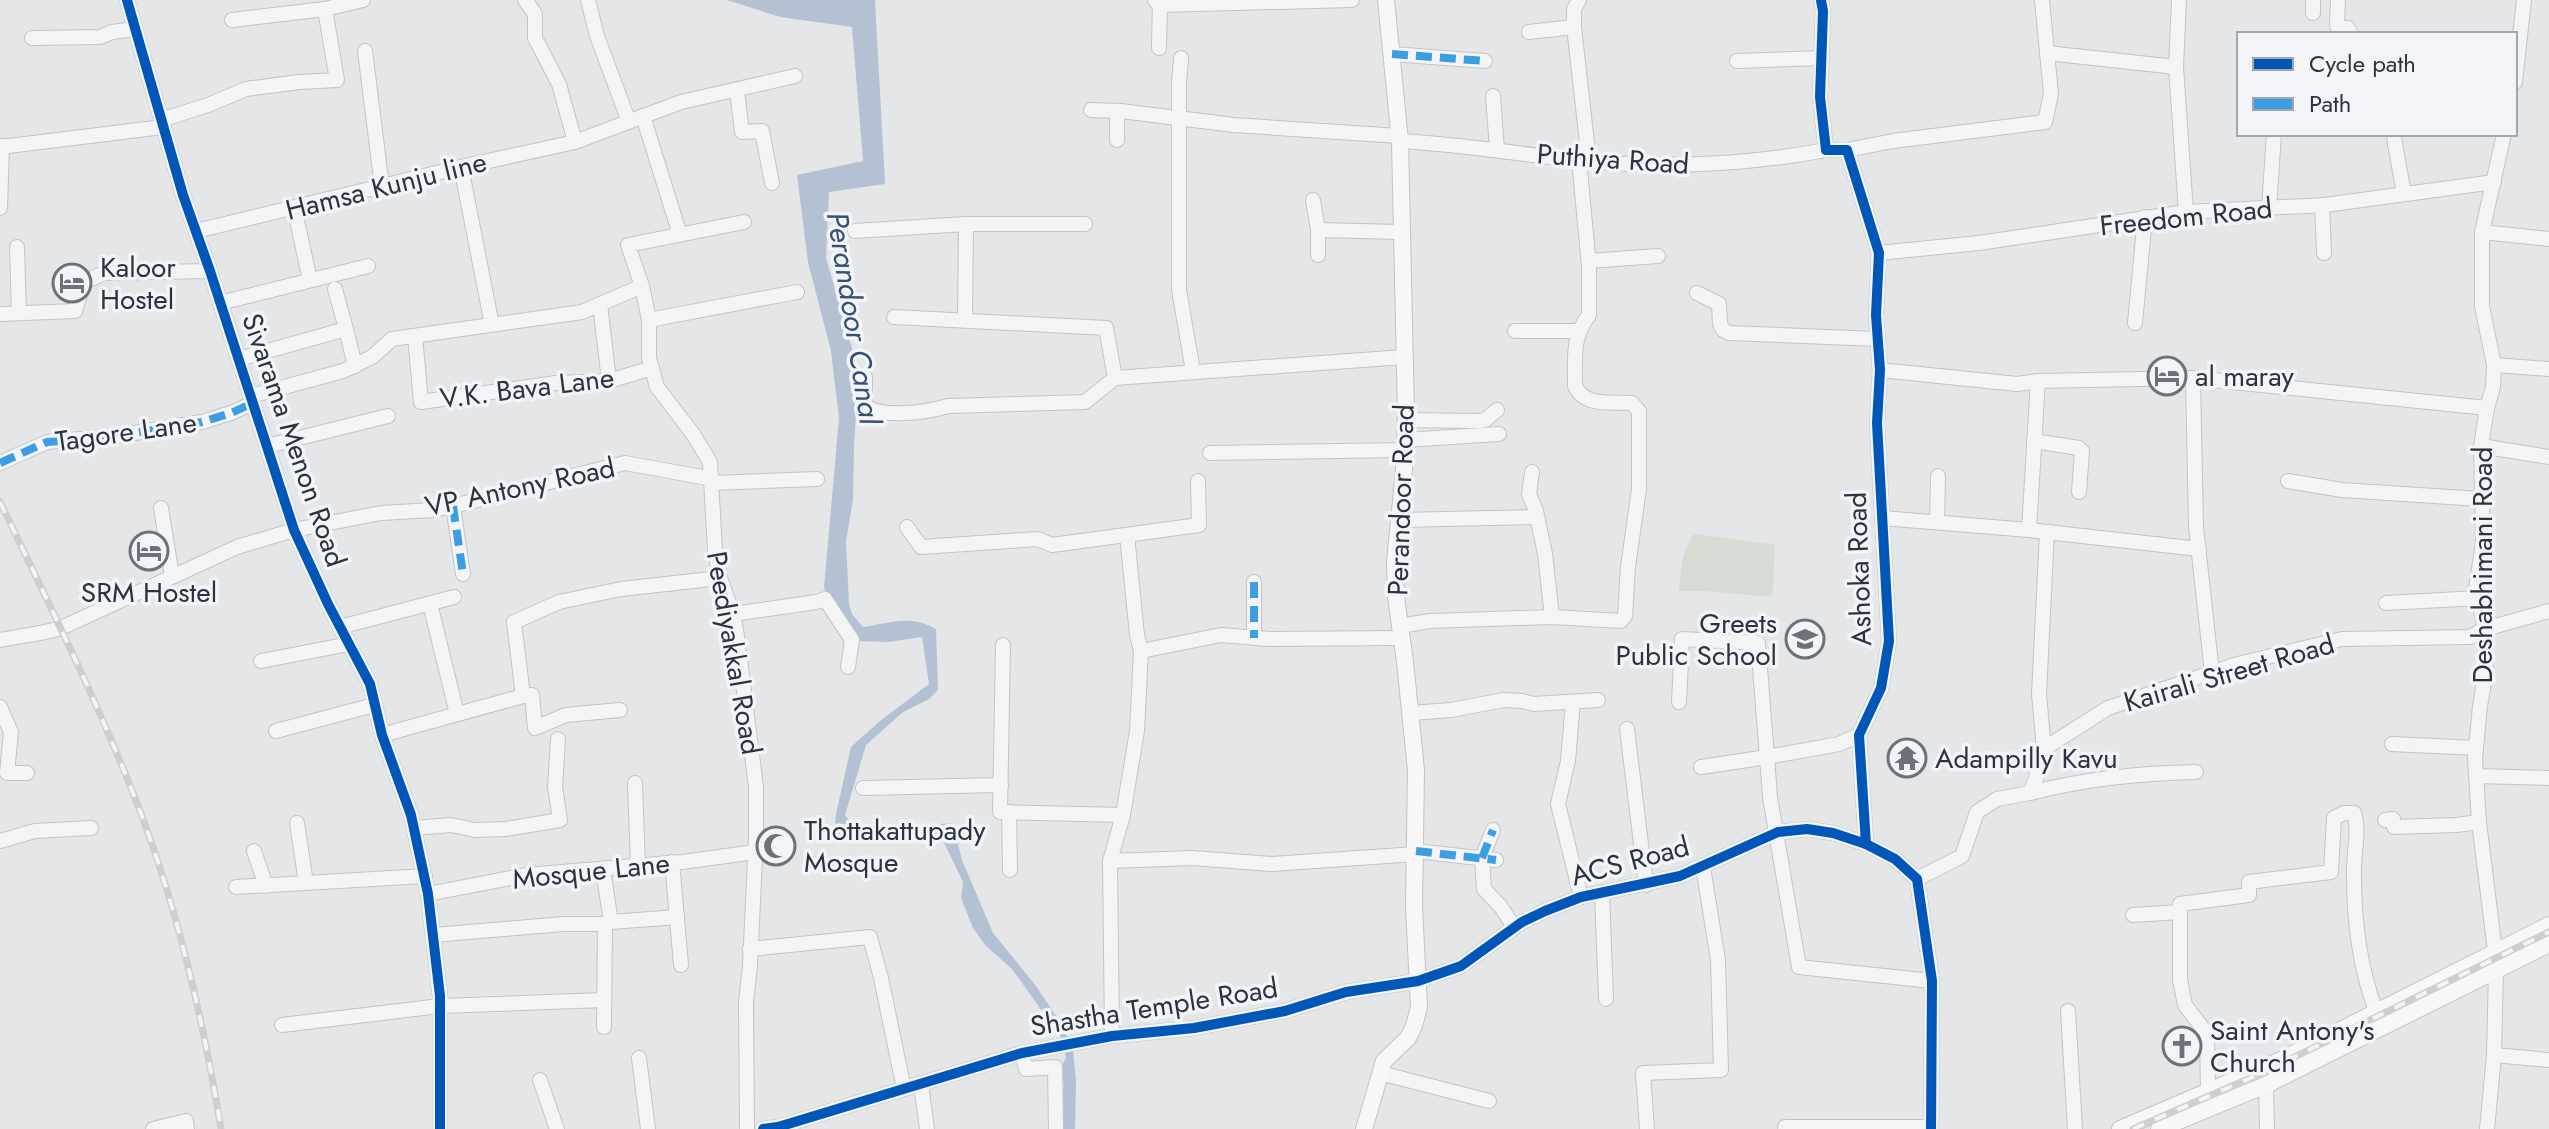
<svg xmlns="http://www.w3.org/2000/svg" width="2549" height="1129" font-family="Jost,sans-serif">
<style>
.green{fill:#d4dcd4}
.water{fill:#b4c1d2}
.lines{fill:none;stroke-linecap:round;stroke-linejoin:round}
.minor-casing{stroke:#c2c4c6;stroke-width:16}
.major-casing{stroke:#c0c3c6;stroke-width:18}
.minor{stroke:#f3f4f5;stroke-width:14}
.major{stroke:#f7f7f7;stroke-width:16}
.rail-casing{stroke:#cdced0;stroke-width:7}
.rail{stroke:#f2f4f7;stroke-width:4;stroke-dasharray:12;stroke-linecap:butt}
.quiet{stroke:#3d9de3;stroke-width:8;stroke-dasharray:16 8;stroke-linecap:butt}
.cycleway-casing{stroke:#f2f4f7;stroke-width:15}
.cycleway{stroke:#0057b8;stroke-width:10}
.labels{text-anchor:middle;dominant-baseline:central;stroke-width:7;stroke-linejoin:round;paint-order:stroke}
.street-label{font-size:28px;fill:#2b3241;stroke:#f2f4f7}
.poi-label{font-size:28px;fill:#2b3241;stroke:#f2f4f7;text-anchor:start}
.water-label{font-size:30px;font-style:italic;fill:#364f74;stroke:#f2f4f7}
</style>
<rect width="100%" height="100%" fill="#e4e6e8"/>
<path class="green" d="M1695 534 1775 545C1773 563 1775 579 1772 597L1705 591H1679C1681 571 1681 550 1695 534Z"/>
<path class="water" d="M727 0H875L885 184 829 192 826 258 859 373 854 445 853 500 846 541 849 604 852 614 863 627C889 623 911 614 936 629L938 690 929 699 903 712 866 745 845 815 855 827 882 829 953 823 962 860 993 933 1036 986 1060 1022 1073 1048 1076 1082 1075 1129H1063L1061 1093 1064 1086 1061 1067 1066 1058 1062 1039 1012 969 986 946 973 928 961 898 963 882 941 836 840 839 834 835 836 814 851 747 880 721 929 684 922 637 888 642 854 641 824 588 839 418 831 351 808 262 797 175 863 161 852 27 780 17Z"/>
<g class="lines">
<defs>
<g id="minor">
<path d="M127 0 183 195 210 271 294 530 328 604 370 684 382 735 411 815 428 894 440 996V1129"/>
<path d="M525 0 535 14V38L559 84 575 142"/>
<path d="M588 0 597 36 629 122"/>
<path d="M1155 0 1159 5 1352 0"/>
<path d="M1579 0 1574 9V27L1589 161"/>
<path d="M1821 0 1823 11 1820 97 1826 150H1847L1879 253 1876 315 1880 370 1877 423 1889 641 1881 688 1859 735 1866 844 1895 859 1917 879 1932 981 1931 1129"/>
<path d="M2179 0 2176 67 2186 212"/>
<path d="M2338 0 2337 25 2338 28H2348L2351 34"/>
<path d="M2313 13V0"/>
<path d="M232 20 325 9 363 0"/>
<path d="M1529 32 1574 27"/>
<path d="M32 38 100 37 112 32 135 29"/>
<path d="M1159 48 1160 0"/>
<path d="M365 51 382 187"/>
<path d="M2047 53 2176 67"/>
<path d="M1392 54 1485 61"/>
<path d="M1181 58 1179 83V290L1193 371"/>
<path d="M1737 61 1821 58"/>
<path d="M2515 82 2524 0"/>
<path d="M737 90 742 132 762 131 772 183"/>
<path d="M1493 96 1497 150"/>
<path d="M1091 110 1121 111 1234 125 1399 136"/>
<path d="M1117 111V140"/>
<path d="M643 116 680 235"/>
<path d="M161 120 208 105 246 89 299 82 337 80 325 9"/>
<path d="M2394 138 2404 194"/>
<path d="M1400 141C1477 145 1554 161 1631 164 1697 167 1761 162 1826 150"/>
<path d="M0 147 163 127"/>
<path d="M1847 150 1893 141 2045 122 2051 94 2042 0"/>
<path d="M461 167 492 325"/>
<path d="M1313 200 1318 230V255"/>
<path d="M2322 205 2324 253"/>
<path d="M0 208 2 146"/>
<path d="M2269 208 2274 134"/>
<path d="M297 221 310 280"/>
<path d="M744 222 628 245 642 286 649 320V358L657 387 693 434 710 462 715 550 720 578 733 614 737 636 756 787V838L750 965 746 1003 747 1129"/>
<path d="M1318 230 1401 232"/>
<path d="M196 231 461 167 575 142 681 102 795 76"/>
<path d="M855 231 966 224H1085"/>
<path d="M2482 232 2549 239"/>
<path d="M17 247 19 313"/>
<path d="M1879 253 1979 243 2186 212 2325 205 2494 182"/>
<path d="M1589 261 1658 256"/>
<path d="M1697 293 1719 304 1720 324 1723 330 1729 333 1878 339"/>
<path d="M220 303 368 266"/>
<path d="M600 304 609 381"/>
<path d="M0 314 75 311 84 282 104 273 210 271"/>
<path d="M894 317 1106 328 1115 378"/>
<path d="M649 320 797 292"/>
<path d="M965 320 966 224"/>
<path d="M2135 323 2145 217"/>
<path d="M346 329 355 366"/>
<path d="M1515 331H1579"/>
<path d="M415 336 421 402 556 383 609 381 652 368"/>
<path d="M239 359 346 329 335 289"/>
<path d="M2494 365 2549 369"/>
<path d="M1880 370 2017 384 2038 381"/>
<path d="M865 377V406C885 419 927 412 948 406L1085 402 1115 378 1404 357"/>
<path d="M2193 378 2196 527 2212 673"/>
<path d="M251 396 343 371 372 357 392 339 582 312 642 286"/>
<path d="M1405 420 1479 421 1485 420 1497 410"/>
<path d="M1405 440 1499 434"/>
<path d="M2034 441 2079 448 2082 451 2079 492"/>
<path d="M267 446 388 416"/>
<path d="M2481 446 2549 457"/>
<path d="M1210 453 1405 450"/>
<path d="M0 463 47 442 116 436 202 422 231 413 253 403"/>
<path d="M1532 472 1529 494 1536 511 1545 554 1552 617"/>
<path d="M2288 481 2342 490 2480 499"/>
<path d="M713 483 817 479"/>
<path d="M453 506 463 574"/>
<path d="M161 508 172 576"/>
<path d="M1882 518 2029 530 2199 549"/>
<path d="M1399 520 1536 517"/>
<path d="M1937 522 1938 476"/>
<path d="M907 527 921 547 1038 539 1052 545 1199 525 1198 481"/>
<path d="M2029 530 2038 381 2193 378 2487 408"/>
<path d="M1254 582V638"/>
<path d="M2386 603 2479 598"/>
<path d="M432 612 457 714"/>
<path d="M733 614 816 602 825 599 852 640 848 667"/>
<path d="M1400 626 1430 621 1552 617 1621 621 1625 616 1628 567 1639 489V411L1632 403C1612 402 1584 407 1575 386 1575 359 1572 336 1589 315V266L1579 160"/>
<path d="M340 627 454 597"/>
<path d="M0 640C20 636 41 634 61 628L237 547 294 530 381 513 433 510 453 506 625 463 713 479"/>
<path d="M1003 645 1000 812 1123 815"/>
<path d="M1141 651 1221 635 1269 639 1401 638"/>
<path d="M261 661 349 644"/>
<path d="M523 696 532 695 535 728 566 715 620 710"/>
<path d="M1573 702 1568 761 1558 804 1581 897"/>
<path d="M1679 702 1682 639 1758 643 1767 757 1701 767"/>
<path d="M0 707 11 732 7 773H27"/>
<path d="M1411 713 1451 710 1504 700 1522 701 1534 704 1598 700"/>
<path d="M1627 729 1646 885"/>
<path d="M276 731 374 705"/>
<path d="M382 735 523 696 514 622 559 602 621 589 720 578"/>
<path d="M1859 735 1839 744 1767 757 1770 797 1799 967 1932 981"/>
<path d="M2392 744 2476 748"/>
<path d="M2044 750 2039 694 2047 532"/>
<path d="M2476 776 2549 778"/>
<path d="M635 783 638 866"/>
<path d="M863 788 1001 785"/>
<path d="M2030 793C2085 779 2139 773 2196 772"/>
<path d="M1009 812 1010 870"/>
<path d="M2385 820 2393 819 2394 827 2456 825 2479 822"/>
<path d="M297 823 306 883"/>
<path d="M414 828 451 825 475 830 506 829 560 820 555 787 558 739"/>
<path d="M1493 830 1482 858 1484 889 1501 907 1514 927"/>
<path d="M0 841 35 831 91 828"/>
<path d="M254 851 266 886"/>
<path d="M1416 851 1496 860"/>
<path d="M1110 861 1192 858 1272 864 1416 854"/>
<path d="M672 862 681 965"/>
<path d="M603 870 611 922 677 917"/>
<path d="M1917 879 1962 856 1977 812 1997 799 2030 793 2037 776 2034 755 2108 708 2234 665 2342 639 2470 637 2485 629 2549 611"/>
<path d="M236 887 425 876"/>
<path d="M1602 892 1606 999"/>
<path d="M428 894 526 875 682 862 755 852"/>
<path d="M2133 915 2180 912"/>
<path d="M434 935 563 924H605L604 1027"/>
<path d="M750 949 870 937 881 978 904 1089"/>
<path d="M2495 951 2479 822 2475 759 2480 706 2486 671 2485 629 2476 588 2483 543 2481 446 2487 408 2493 387 2494 365 2482 306V232L2504 134"/>
<path d="M2068 1011 2075 1129"/>
<path d="M282 1025 440 1006 604 1000"/>
<path d="M1112 1036 1110 861 1123 815 1137 731 1141 651 1137 635 1127 535"/>
<path d="M1022 1053 1026 1069 1055 1067 1056 1129"/>
<path d="M2494 1055 2549 1060"/>
<path d="M639 1058 648 1129"/>
<path d="M1380 1073 1489 1101"/>
<path d="M540 1080 557 1129"/>
<path d="M921 1084 927 1129"/>
<path d="M2266 1085 2267 1129"/>
<path d="M2208 1092 2207 1034 2185 1005 2180 980V904L2249 895V882L2331 872 2334 818 2344 813H2354C2360 831 2353 856 2354 875 2354 920 2360 969 2376 1011"/>
<path d="M1785 1127H1930"/>
<path d="M153 1129 186 1121 187 1129"/>
<path d="M763 1129 778 1127 1022 1053 1112 1036 1194 1028 1285 1011 1346 992 1418 981 1461 966 1522 922 1545 911 1581 897 1680 876 1778 832 1807 829 1833 833 1866 844"/>
<path d="M1647 1129 1643 1073 1721 1070 1718 960 1703 867"/>
<path d="M2487 1129 2494 1055 2496 970"/>
</g>
<g id="major">
<path d="M1364 1129 1384 1061 1408 1038 1414 1026 1419 1007 1414 907 1416 770 1405 662 1396 597 1395 562 1404 470 1406 414 1400 141 1386 0"/>
<path d="M2120 1129 2281 1060 2549 925"/>
<path d="M2159 1129 2266 1085 2549 944"/>
</g>
</defs>
<use href="#minor" class="minor-casing"/>
<use href="#major" class="major-casing"/>
<use href="#minor" class="minor"/>
<use href="#major" class="major"/>
<defs>
<g id="rail">
<path d="M0 502C49 604 100 706 140 811 178 911 204 1024 221 1129"/>
<path d="M2133 1129 2262 1073 2549 932"/>
</g>
</defs>
<use href="#rail" class="rail-casing"/>
<use href="#rail" class="rail"/>
<g class="quiet">
<path d="M1392 54 1485 61"/>
<path d="M0 463 47 442 116 436 202 422 231 413 253 403"/>
<path d="M453 506 463 574"/>
<path d="M1254 582V638"/>
<path d="M1416 851 1496 860"/>
<path d="M1482 858 1493 830"/>
</g>
<defs>
<g id="cycleway">
<path d="M127 0 183 195 210 271 294 530 328 604 370 684 382 735 411 815 428 894 440 996V1129"/>
<path d="M1821 0 1823 11 1820 97 1826 150H1847L1879 253 1876 315 1880 370 1877 423 1889 641 1881 688 1859 735 1866 844 1895 859 1917 879 1932 981 1931 1129"/>
<path d="M763 1129 778 1127 1022 1053 1112 1036 1194 1028 1285 1011 1346 992 1418 981 1461 966 1522 922 1545 911 1581 897 1680 876 1778 832 1807 829 1833 833 1866 844"/>
</g>
</defs>
<use href="#cycleway" class="cycleway-casing"/>
<use href="#cycleway" class="cycleway"/>
</g>
<defs>
<symbol id="hotel-ring" viewBox="-11 -11 22 22"><circle r="9.5" fill="#f2f4f7" stroke="#6c717b" stroke-width="1.5"/><path d="M-6-4.5h1.5V1H6V5H4.5V3h-9V5H-6ZM-4 0a1.8 1.8 0 1 1 3.6 0ZM.5 0V-2.5h3Q6-2.5 6 0Z" fill="#6c717b"/></symbol>
<symbol id="school-ring" viewBox="-11 -11 22 22"><circle r="9.5" fill="#f2f4f7" stroke="#6c717b" stroke-width="1.5"/><path d="M0-5L7-2L0 1L-7-2ZM-4 1L0 2.5L4 1V4Q0 6-4 4Z" fill="#6c717b"/></symbol>
<symbol id="temple-ring" viewBox="-11 -11 22 22"><circle r="9.5" fill="#f2f4f7" stroke="#6c717b" stroke-width="1.5"/><path d="M0-6L5-2H3V0L6.5 2.5H4V6H1.5V3h-3V6H-4V2.5H-6.5L-3 0V-2H-5Z" fill="#6c717b"/></symbol>
<symbol id="mosque-ring" viewBox="-11 -11 22 22"><circle r="9.5" fill="#f2f4f7" stroke="#6c717b" stroke-width="1.5"/><path d="M3.5-4.9A6 6 0 1 0 3.5 4.9A5 5 0 1 1 3.5-4.9Z" fill="#6c717b"/></symbol>
<symbol id="church-ring" viewBox="-11 -11 22 22"><circle r="9.5" fill="#f2f4f7" stroke="#6c717b" stroke-width="1.5"/><path d="M-1.2-6h2.4v3.5h3.3v2.4h-3.3V6h-2.4V-.1h-3.3v-2.4h3.3Z" fill="#6c717b"/></symbol>
</defs>
<g fill-rule="evenodd">
<use href="#hotel-ring" x="50" y="261" width="44" height="44"/>
<use href="#hotel-ring" x="2145" y="354" width="44" height="44"/>
<use href="#hotel-ring" x="127" y="529" width="44" height="44"/>
<use href="#school-ring" x="1783" y="617" width="44" height="44"/>
<use href="#temple-ring" x="1885" y="736" width="44" height="44"/>
<use href="#mosque-ring" x="754" y="824" width="44" height="44"/>
<use href="#church-ring" x="2160" y="1024" width="44" height="44"/>
</g>
<g class="labels">
<g class="street-label">
<text transform="translate(1613 159) rotate(4)">Puthiya Road</text>
<text transform="translate(386 186) rotate(-14)">Hamsa Kunju line</text>
<text transform="translate(2186 217) rotate(-6)">Freedom Road</text>
<text transform="translate(527 388) rotate(-7)">V.K. Bava Lane</text>
<text transform="translate(126 432) rotate(-8)">Tagore Lane</text>
<text transform="translate(294 440) rotate(71)">Sivarama Menon Road</text>
<text transform="translate(520 487) rotate(-12)">VP Antony Road</text>
<text transform="translate(1401 500) rotate(-88)">Perandoor Road</text>
<text transform="translate(2482 565) rotate(-90)">Deshabhimani Road</text>
<text transform="translate(1859 569) rotate(-92)">Ashoka Road</text>
<text transform="translate(734 653) rotate(80)">Peediyakkal Road</text>
<text transform="translate(2229 673) rotate(-16)">Kairali Street Road</text>
<text transform="translate(1630 861) rotate(-15)">ACS Road</text>
<text transform="translate(591 871) rotate(-6)">Mosque Lane</text>
<text transform="translate(1154 1007) rotate(-9)">Shastha Temple Road</text>
</g>
<g class="poi-label">
<text x="100" y="267">Kaloor<tspan x="100" dy="32">Hostel</tspan></text>
<text x="2195" y="376">al maray</text>
<text x="149" y="592" text-anchor="middle">SRM Hostel</text>
<text x="1777" y="623" text-anchor="end">Greets<tspan x="1777" dy="32">Public School</tspan></text>
<text x="1935" y="758">Adampilly Kavu</text>
<text x="804" y="830">Thottakattupady<tspan x="804" dy="32">Mosque</tspan></text>
<text x="2210" y="1030">Saint Antony's<tspan x="2210" dy="32">Church</tspan></text>
</g>
<g class="water-label">
<text transform="translate(854 318) rotate(81)">Perandoor Canal</text>
</g>
</g>
<rect x="2237" y="32" width="280" height="104" fill="#f2f4f7" stroke="#a2a6ae" stroke-width="2"/>
<rect x="2253" y="58" width="40" height="12" fill="#0057b8" stroke="#a2a6ae" stroke-width="2"/>
<text x="2309" y="72" font-size="24" fill="#2b3241">Cycle path</text>
<rect x="2253" y="98" width="40" height="12" fill="#3d9de3" stroke="#a2a6ae" stroke-width="2"/>
<text x="2309" y="112" font-size="24" fill="#2b3241">Path</text>
</svg>
